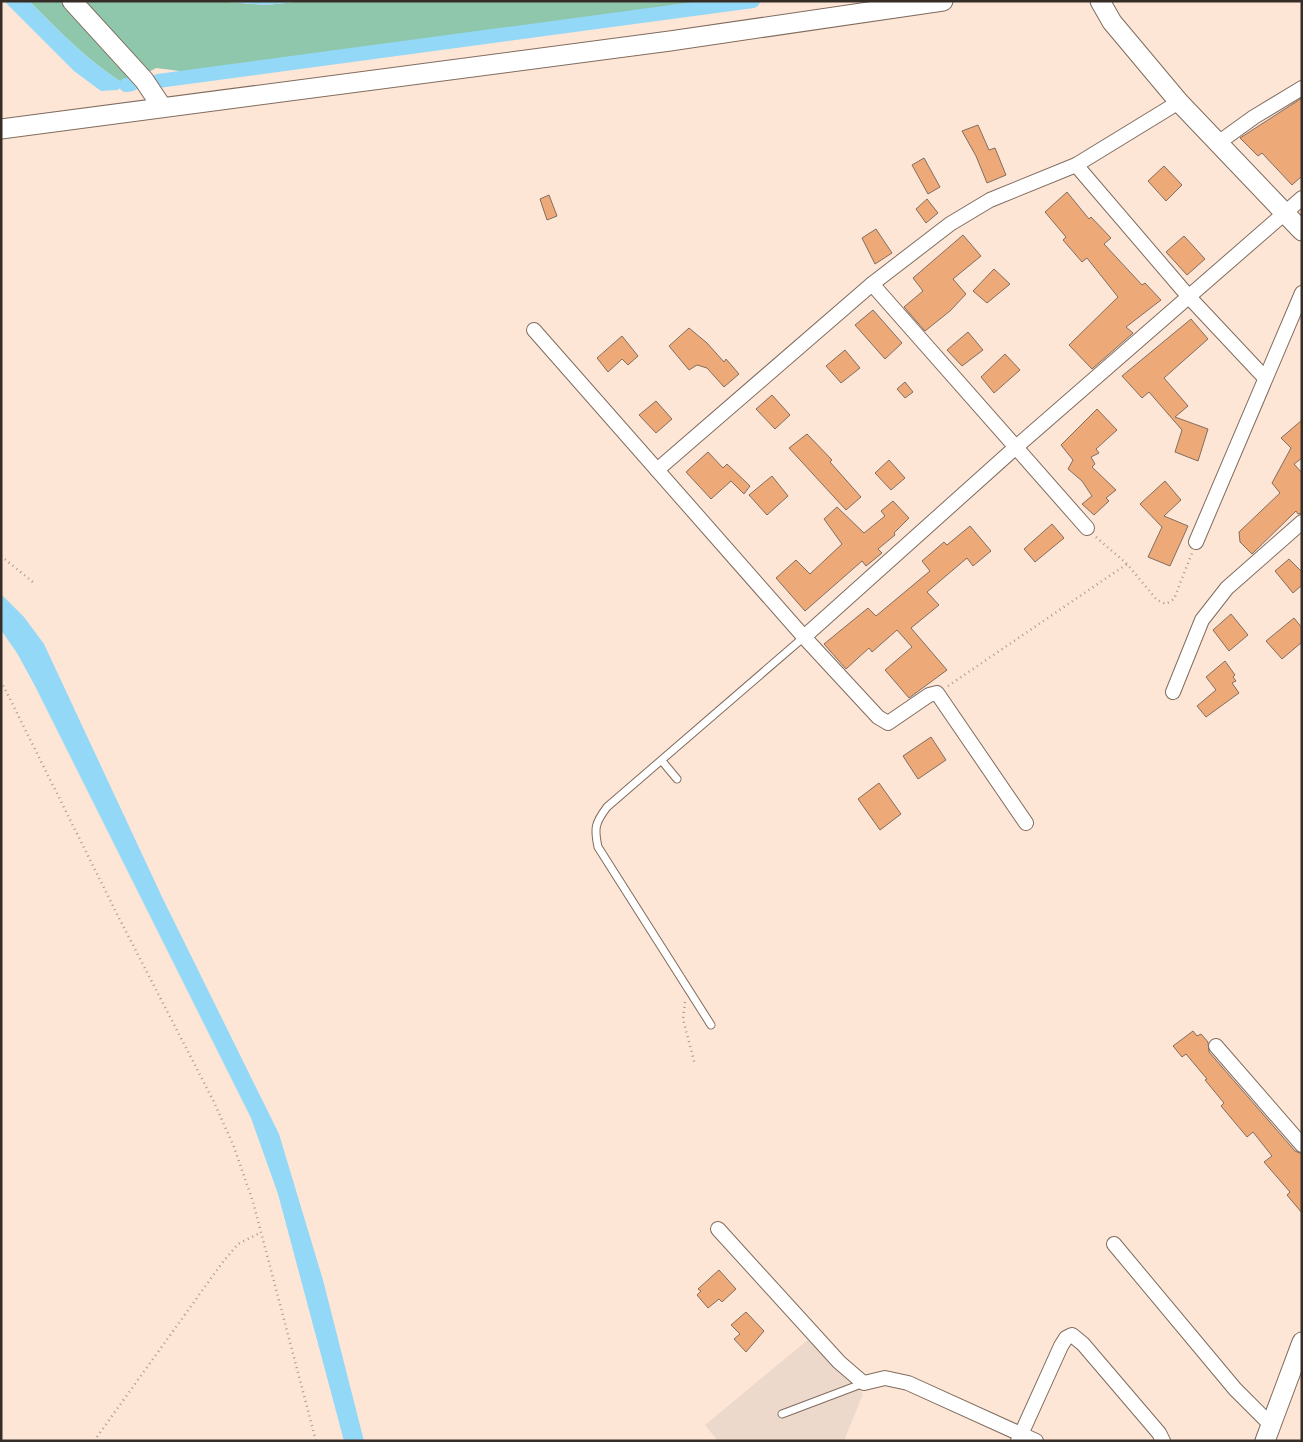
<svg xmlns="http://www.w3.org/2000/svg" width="1303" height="1442" font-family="'Nunito Sans',sans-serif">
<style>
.industrial{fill:#edd9cb}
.green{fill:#8ec7ac}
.water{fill:#94d8f8}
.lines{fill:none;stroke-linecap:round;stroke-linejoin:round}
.canal{stroke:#94d8f8;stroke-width:14}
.building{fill:#eda978;stroke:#826e60}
.lane-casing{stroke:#806c5e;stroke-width:9}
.street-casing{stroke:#806c5e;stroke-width:16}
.secondary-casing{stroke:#806c5e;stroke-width:21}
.path{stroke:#ab998e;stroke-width:2.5;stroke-dasharray:1 4;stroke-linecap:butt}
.lane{stroke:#fff;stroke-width:7}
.street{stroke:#fff;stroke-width:14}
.secondary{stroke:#fff;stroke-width:19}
</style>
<rect width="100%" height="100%" fill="#fee6d7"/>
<path class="industrial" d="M810 1338 863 1394 844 1441H718L705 1425Z"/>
<path class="green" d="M29 1H215L265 5 306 1H714L188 72 156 68 126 85C90 63 59 31 29 1Z"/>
<g class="water">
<path d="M4 1H29C59 31 90 63 126 85L117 90 101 91 74 71Z"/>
<path d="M215 1H306L265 5Z"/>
<path d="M1 594 24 617 44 644 163 899 279 1134 323 1280 364 1441H344L278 1194 251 1118 35 686 17 653 1 630Z"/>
</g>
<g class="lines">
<g class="canal">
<path d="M158 81 753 1"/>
<path d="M126 85 132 84"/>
</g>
</g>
<g class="building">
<path d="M1302 98V176L1292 185 1262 153 1258 156 1240 138Z"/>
<path d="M978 125 989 150 995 148 1006 175 987 183 976 156 962 131Z"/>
<path d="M924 158 940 187 928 194 912 165Z"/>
<path d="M1164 166 1182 185 1166 201 1148 181Z"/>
<path d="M1067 192 1089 219 1091 217 1111 238 1104 244 1142 285 1145 283 1161 300 1126 327 1133 333 1092 369 1069 345 1118 297 1087 258 1082 262 1063 240 1066 237 1045 212Z"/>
<path d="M549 195 557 216 547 220 540 199Z"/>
<path d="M927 199 938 213 926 223 916 209Z"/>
<path d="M876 229 892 253 875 264 862 238Z"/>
<path d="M963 235 981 256 953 279 966 294 950 311 925 331 904 307 923 291 913 278Z"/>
<path d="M1184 236 1205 259 1187 275 1166 252Z"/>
<path d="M994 269 1010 284 987 303 973 291Z"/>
<path d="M873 310 902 343 885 359 855 325Z"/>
<path d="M1191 319 1208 339 1164 378 1188 406 1175 417 1208 429 1198 461 1175 452 1182 430 1149 392 1142 398 1122 376Z"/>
<path d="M689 328 707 343 724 362 726 359 739 374 724 387 707 368 697 365 689 370 669 346Z"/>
<path d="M968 332 983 350 962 366 947 350Z"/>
<path d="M622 336 638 356 628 365 622 359 608 372 597 358Z"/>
<path d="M845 350 860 368 841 383 826 366Z"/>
<path d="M1005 354 1020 370 994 393 981 377Z"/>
<path d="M905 382 913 392 905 398 897 389Z"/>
<path d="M772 395 790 415 775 429 756 409Z"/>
<path d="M656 401 672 419 656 433 639 415Z"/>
<path d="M1097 409 1117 430 1096 449 1099 453 1091 457 1095 464 1092 467 1116 490 1106 498 1109 501 1094 515 1082 504 1092 496 1082 481 1068 469 1073 460 1061 445Z"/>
<path d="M1302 420V458L1294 464 1302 473V513L1298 514 1296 511 1252 554 1240 542 1239 532 1280 493 1272 483 1291 448 1281 438Z"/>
<path d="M807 434 832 460 830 462 861 497 846 510 789 448Z"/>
<path d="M708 452 723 468 727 464 750 486 744 494 731 481 711 499 686 472Z"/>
<path d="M889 460 905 478 891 490 875 473Z"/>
<path d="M772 476 788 496 767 515 749 495Z"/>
<path d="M1165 481 1181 500 1164 516 1188 526 1170 566 1148 557 1162 527 1140 504Z"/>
<path d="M893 501 909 518 894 533 895 535 878 549 882 553 866 566 862 561 805 611 776 578 796 560 810 574 842 544 824 519 837 507 864 533 885 516 881 511Z"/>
<path d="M1052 524 1064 538 1035 562 1024 549Z"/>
<path d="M970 526 991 551 973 566 967 558 927 592 939 605 911 628 947 670 909 698 885 670 912 647 897 630 872 652 869 648 846 669 824 644 868 608 876 616 930 571 922 561 944 542 947 545Z"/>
<path d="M1289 559 1302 572V585L1293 593 1275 571Z"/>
<path d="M1231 614 1248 635 1229 651 1213 630Z"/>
<path d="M1294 618 1302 628V642L1282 659 1266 641Z"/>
<path d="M1225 661 1235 675 1233 677 1236 681 1232 683 1239 693 1206 717 1197 706 1216 690 1206 677Z"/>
<path d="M931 737 946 760 918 779 903 756Z"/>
<path d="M879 783 901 814 880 830 858 799Z"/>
<path d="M1193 1031 1197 1036 1201 1034 1208 1042 1209 1052 1295 1151 1302 1154V1213L1287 1195 1290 1192 1264 1162 1272 1156 1253 1132 1247 1137 1221 1106 1224 1103 1205 1080 1207 1079 1186 1054 1182 1057 1173 1046Z"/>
<path d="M719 1270 736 1289 722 1302 719 1299 708 1308 697 1295 701 1291 698 1289Z"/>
<path d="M746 1312 764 1331 746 1352 734 1339 740 1334 731 1325Z"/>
</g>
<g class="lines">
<defs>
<g id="lane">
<path d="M662 761 677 779"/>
<path d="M711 1025 598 847C594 828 595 823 607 807L804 637"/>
<path d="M782 1414 864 1383"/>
</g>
<g id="street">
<path d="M1218 143 1254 117 1302 88"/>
<path d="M1076 165 1189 297 1265 378"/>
<path d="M872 284 1087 528"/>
<path d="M534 330 804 637 878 717 888 723 929 695 937 693 1026 823"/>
<path d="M657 470 872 284 950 224 990 200 1076 165 1179 102"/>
<path d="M1196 542 1302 293"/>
<path d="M804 637 1016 447 1302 198"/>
<path d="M1173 692 1202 620 1227 588 1302 522"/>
<path d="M1216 1046 1302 1145"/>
<path d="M718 1229 839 1362 861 1381 864 1383 885 1378 908 1383 1036 1441"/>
<path d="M1114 1244 1235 1389 1271 1425"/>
<path d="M1018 1441 1061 1346 1066 1338 1072 1335 1083 1344 1159 1433 1163 1441"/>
</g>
<g id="secondary">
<path d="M72 1 144 80 162 107"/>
<path d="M1100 1 1112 22 1179 102 1302 231"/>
<path d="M1 129 670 41 943 1"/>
<path d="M1265 1441 1302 1342"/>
</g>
</defs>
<use href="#lane" class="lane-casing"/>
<use href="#street" class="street-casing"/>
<use href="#secondary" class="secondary-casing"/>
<g class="path">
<path d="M1096 537 1127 564 1157 600 1166 604 1174 599 1192 553"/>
<path d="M1 556 34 583"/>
<path d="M1 681 119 918 214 1102 234 1147 253 1202 316 1441"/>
<path d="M948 686 1127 564"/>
<path d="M685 1002 683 1019 695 1065"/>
<path d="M94 1441 222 1263 238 1244 260 1233"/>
</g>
<use href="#lane" class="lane"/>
<use href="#street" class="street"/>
<use href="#secondary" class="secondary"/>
</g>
<rect width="1303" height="1442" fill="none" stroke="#362d27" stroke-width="5"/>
</svg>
